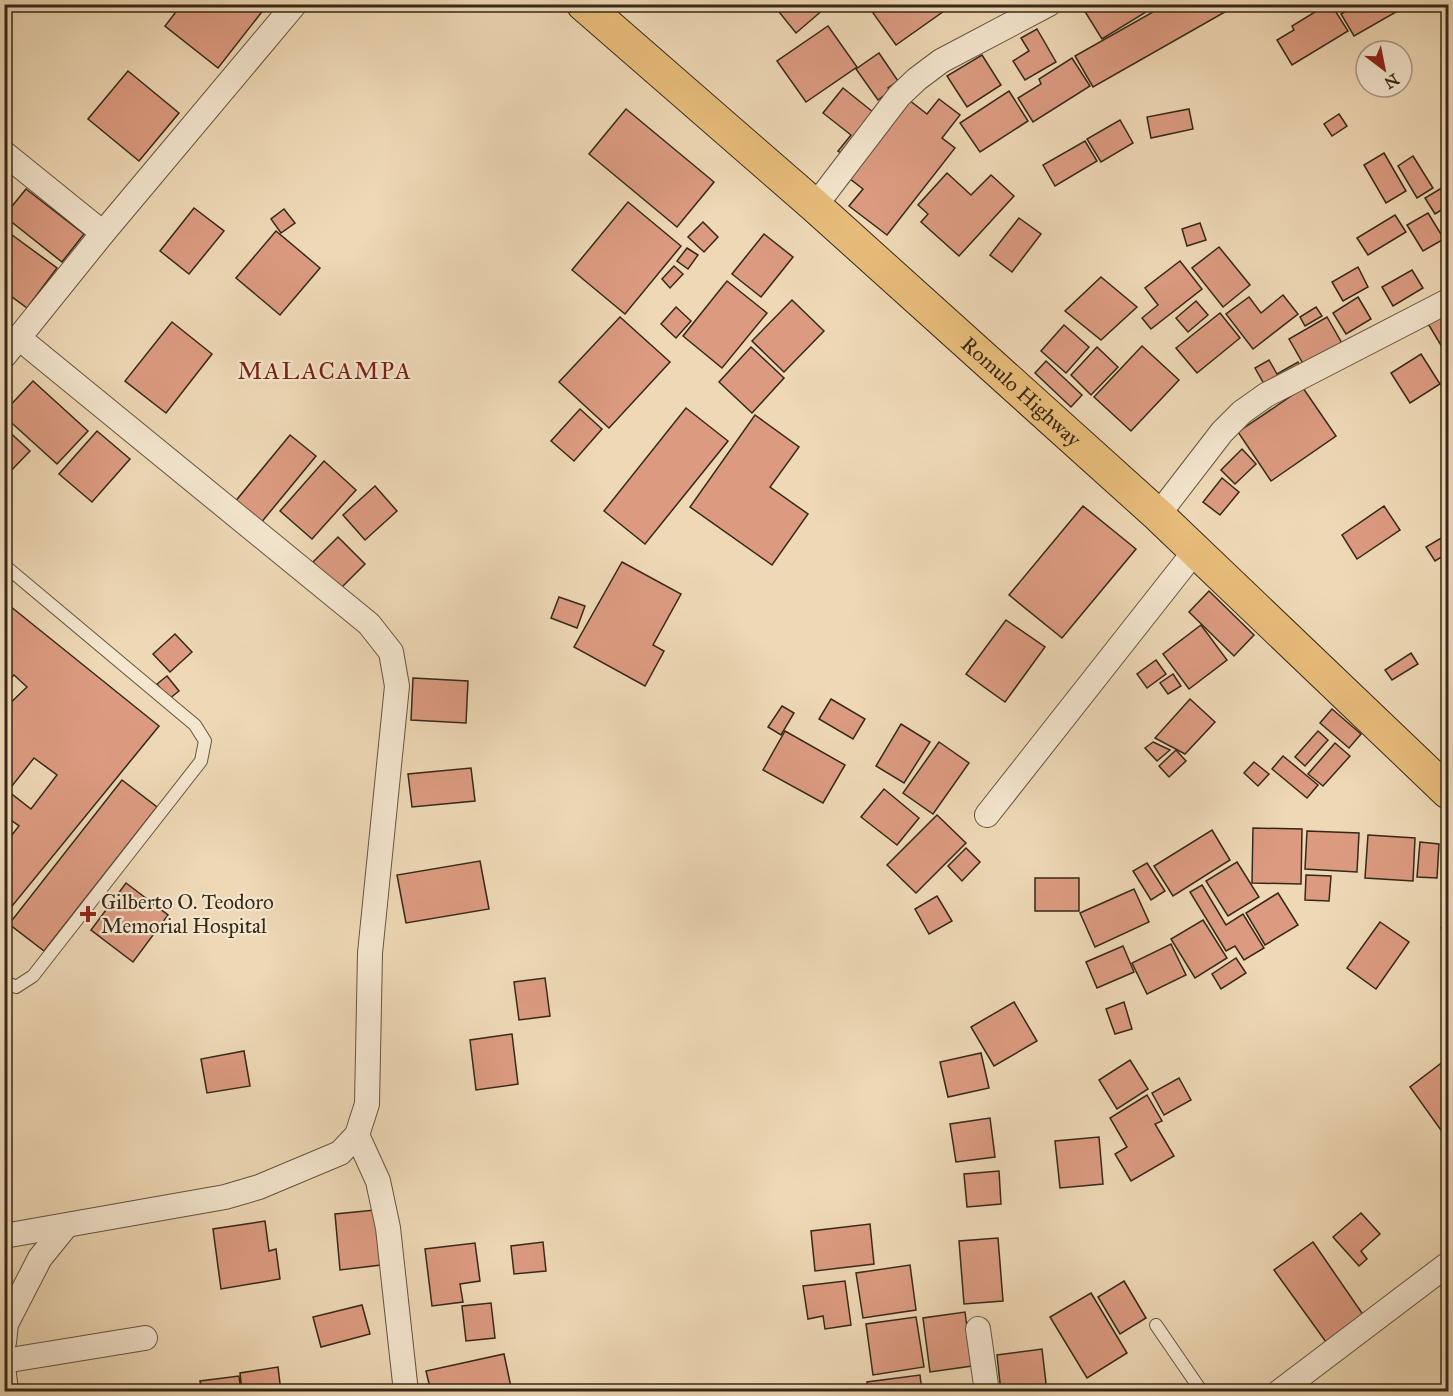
<svg xmlns="http://www.w3.org/2000/svg" width="1453" height="1396" font-family="'IM FELL Great Primer',serif">
<style>
.building{fill:#dc9b81;stroke:#362918;stroke-width:1.5;fill-rule:evenodd}
.lines{fill:none;stroke-linecap:round;stroke-linejoin:round}
.lane-casing{stroke:#64553f;stroke-width:14}
.street-casing{stroke:#64553f;stroke-width:26}
.highway-casing{stroke:#362918;stroke-width:35}
.lane{stroke:#f4e6cf;stroke-width:12}
.street{stroke:#f4e6cf;stroke-width:24}
.highway{stroke:#e7bc7a;stroke-width:33}
.poi-dot{fill:#8f2418;stroke:#f4e6cf;stroke-width:2}
.labels{text-anchor:middle;dominant-baseline:central;stroke-width:4.5;stroke-linejoin:round;paint-order:stroke}
.street-label{font-size:21px;fill:#362918;stroke:#f4e6cf}
.poi-label{font-size:21px;fill:#362918;stroke:#f4e6cf;text-anchor:start}
.quarter-label{font-size:24px;letter-spacing:1.5px;fill:#7a1f14;stroke:#f4e6cf}
</style>
<rect width="100%" height="100%" fill="#eed8b5"/>
<filter id="stains"><feTurbulence type="fractalNoise" baseFrequency=".00333" numOctaves="4"/><feColorMatrix values="0 0 0 0 .2 0 0 0 0 .09 0 0 0 0 .02 0 0 0 .5 -.17"/></filter>
<radialGradient id="worn" r=".72"><stop offset=".6" stop-color="#630" stop-opacity="0"/><stop offset="1" stop-color="#630" stop-opacity=".3"/></radialGradient>
<g class="building">
<path d="M182 4H268L218 68 165 26Z"/>
<path d="M779 4H820L824 9 796 33 775 7Z"/>
<path d="M885 4H954L896 45 873 13Z"/>
<path d="M1093 4H1159L1102 39 1084 10Z"/>
<path d="M1167 4H1239L1093 87 1075 56Z"/>
<path d="M1328 4H1331L1348 31 1292 65 1277 40 1294 30 1292 26Z"/>
<path d="M1358 4H1410L1354 36 1341 14Z"/>
<path d="M828 26 857 67 806 102 777 61Z"/>
<path d="M1037 29 1056 62 1025 80 1013 61 1029 51 1021 38Z"/>
<path d="M879 53 898 81 888 88 890 91 878 100 856 69Z"/>
<path d="M982 55 1001 85 967 107 947 76Z"/>
<path d="M1072 58 1090 86 1033 122 1018 98 1041 84 1039 79Z"/>
<path d="M128 71 179 113 139 161 88 119Z"/>
<path d="M843 88 878 116 846 157 838 151 851 135 823 113Z"/>
<path d="M1009 91 1028 121 980 152 960 123Z"/>
<path d="M939 99 960 115 942 138 955 148 887 235 849 206 863 189 849 178 909 100 927 114Z"/>
<path d="M626 109 714 182 677 227 589 154Z"/>
<path d="M1189 109 1193 129 1151 138 1147 117Z"/>
<path d="M1339 114 1347 126 1332 136 1324 124Z"/>
<path d="M1120 120 1133 143 1101 162 1087 139Z"/>
<path d="M1085 141 1097 161 1055 186 1043 165Z"/>
<path d="M1384 153 1406 191 1386 203 1364 165Z"/>
<path d="M1413 156 1433 188 1417 198 1398 166Z"/>
<path d="M947 173 971 195 991 175 1014 196 959 256 921 222 928 214 918 205Z"/>
<path d="M1445 186 1448 191V206L1435 214 1425 198Z"/>
<path d="M26 189 84 234 62 262 4 216Z"/>
<path d="M628 202 681 246 625 314 572 270Z"/>
<path d="M194 208 224 231 189 274 160 251Z"/>
<path d="M284 209 295 223 281 233 271 219Z"/>
<path d="M1428 213 1444 239 1423 251 1407 225Z"/>
<path d="M1395 215 1406 232 1368 255 1357 238Z"/>
<path d="M1019 218 1041 234 1012 272 990 255Z"/>
<path d="M703 222 718 237 704 252 688 237Z"/>
<path d="M1200 223 1206 240 1187 246 1182 229Z"/>
<path d="M4 229 57 268 27 308 4 291Z"/>
<path d="M276 231 320 268 280 315 236 278Z"/>
<path d="M764 234 793 257 761 297 732 274Z"/>
<path d="M1219 247 1250 285 1223 307 1192 268Z"/>
<path d="M687 248 698 255 688 269 677 261Z"/>
<path d="M1180 261 1202 289 1151 329 1142 318 1158 305 1145 288Z"/>
<path d="M674 266 683 274 670 288 662 279Z"/>
<path d="M1358 267 1368 287 1343 301 1332 282Z"/>
<path d="M1412 270 1423 288 1393 306 1382 287Z"/>
<path d="M1101 277 1137 307 1101 340 1065 311Z"/>
<path d="M727 281 767 313 722 368 683 336Z"/>
<path d="M1283 295 1298 314 1253 349 1226 314 1249 297 1261 313Z"/>
<path d="M1358 297 1371 319 1346 334 1333 313Z"/>
<path d="M792 300 824 331 784 372 752 341Z"/>
<path d="M1196 301 1208 315 1188 332 1176 318Z"/>
<path d="M676 307 691 321 676 338 661 324Z"/>
<path d="M1316 307 1322 316 1305 326 1300 317Z"/>
<path d="M1448 309V350L1445 352 1427 322Z"/>
<path d="M1220 313 1240 338 1197 373 1176 348Z"/>
<path d="M620 317 670 362 609 428 559 382Z"/>
<path d="M1327 317 1343 345 1305 367 1289 339Z"/>
<path d="M172 322 212 354 166 413 125 381Z"/>
<path d="M1064 325 1089 347 1066 373 1041 351Z"/>
<path d="M1142 346 1179 380 1131 431 1094 397Z"/>
<path d="M751 347 784 378 752 413 719 382Z"/>
<path d="M1097 347 1118 367 1091 395 1071 375Z"/>
<path d="M1421 354 1440 384 1410 403 1391 373Z"/>
<path d="M1269 360 1277 374 1298 362 1303 371 1268 391 1255 368Z"/>
<path d="M1046 361 1082 395 1071 407 1035 373Z"/>
<path d="M33 381 88 431 57 464 4 416V412Z"/>
<path d="M1303 388 1336 436 1271 481 1238 432Z"/>
<path d="M686 408 728 441 645 544 604 511Z"/>
<path d="M580 409 602 429 574 461 551 441Z"/>
<path d="M755 415 799 447 770 487 808 514 772 565 690 507Z"/>
<path d="M4 427 30 451 4 478Z"/>
<path d="M97 431 130 459 92 502 59 474Z"/>
<path d="M290 435 316 456 260 524 234 503Z"/>
<path d="M1242 449 1256 464 1235 484 1221 470Z"/>
<path d="M324 461 356 490 312 539 280 511Z"/>
<path d="M1222 478 1239 492 1220 515 1203 502Z"/>
<path d="M375 486 397 511 365 540 343 515Z"/>
<path d="M1083 506 1136 549 1062 638 1009 595Z"/>
<path d="M1384 506 1400 530 1357 559 1342 535Z"/>
<path d="M1448 534V553L1435 561 1426 547Z"/>
<path d="M338 537 365 564 340 589 313 562Z"/>
<path d="M622 562 681 594 653 645 664 651 645 686 574 647Z"/>
<path d="M1209 591 1254 635 1234 656 1189 612Z"/>
<path d="M559 597 585 606 577 628 551 618Z"/>
<path d="M5 602 159 726 4 916V845L19 826 4 815V709L27 687 14 675 4 685ZM34 758 57 775 31 809 8 791Z"/>
<path d="M1006 620 1045 647 1005 702 966 674Z"/>
<path d="M1201 625 1227 660 1189 689 1163 654Z"/>
<path d="M175 634 192 652 170 672 153 654Z"/>
<path d="M1411 653 1418 664 1392 680 1385 670Z"/>
<path d="M1156 660 1166 674 1147 688 1137 674Z"/>
<path d="M1173 674 1181 686 1168 694 1160 683Z"/>
<path d="M167 676 179 691 169 699 157 684Z"/>
<path d="M413 678 468 681 466 723 411 720Z"/>
<path d="M831 699 865 719 853 739 819 719Z"/>
<path d="M1190 699 1215 722 1185 754 1155 738Z"/>
<path d="M782 706 794 713 781 735 768 727Z"/>
<path d="M1332 709 1361 734 1349 748 1320 723Z"/>
<path d="M901 724 930 742 904 783 876 766Z"/>
<path d="M785 731 845 765 823 803 763 770Z"/>
<path d="M1318 731 1328 740 1305 766 1295 757Z"/>
<path d="M939 742 969 763 933 814 903 793Z"/>
<path d="M1153 742 1170 750 1157 761 1145 748Z"/>
<path d="M1335 743 1350 756 1323 786 1308 774Z"/>
<path d="M1176 750 1186 761 1169 777 1159 766Z"/>
<path d="M1283 756 1318 785 1307 798 1272 769Z"/>
<path d="M1254 762 1269 774 1258 786 1244 773Z"/>
<path d="M471 768 475 801 412 807 408 774Z"/>
<path d="M122 780 157 807 44 951 9 924Z"/>
<path d="M884 789 919 818 897 845 861 817Z"/>
<path d="M937 815 966 843 916 893 887 865Z"/>
<path d="M1253 828 1302 829 1301 884 1252 883Z"/>
<path d="M1212 830 1230 860 1173 896 1154 866Z"/>
<path d="M1307 831 1359 833 1357 872 1305 869Z"/>
<path d="M1368 835 1415 838 1413 881 1365 878Z"/>
<path d="M1420 842 1439 844 1437 878 1417 877Z"/>
<path d="M966 848 980 862 962 881 948 866Z"/>
<path d="M480 861 489 909 406 923 397 875Z"/>
<path d="M1237 862 1259 897 1228 916 1206 881Z"/>
<path d="M1147 863 1165 891 1151 900 1133 871Z"/>
<path d="M1306 875 1331 876 1329 901 1305 900Z"/>
<rect x="1035" y="878" width="44" height="33"/>
<path d="M126 883 168 915 133 962 91 930Z"/>
<path d="M1202 885 1226 925 1243 914 1264 948 1244 960 1235 946 1226 951 1190 892Z"/>
<path d="M1134 889 1149 922 1095 947 1080 913Z"/>
<path d="M1278 893 1298 925 1265 945 1246 913Z"/>
<path d="M937 896 952 921 929 934 915 909Z"/>
<path d="M1448 919V935L1441 928Z"/>
<path d="M1203 920 1227 958 1195 978 1171 939Z"/>
<path d="M1380 922 1409 942 1376 989 1347 968Z"/>
<path d="M1171 944 1186 975 1147 994 1132 963Z"/>
<path d="M1123 946 1134 972 1097 988 1086 962Z"/>
<path d="M1236 958 1246 973 1221 989 1212 974Z"/>
<path d="M545 978 550 1016 519 1020 514 982Z"/>
<path d="M1014 1002 1037 1041 994 1066 971 1027Z"/>
<path d="M1124 1002 1132 1029 1115 1034 1106 1009Z"/>
<path d="M512 1034 518 1084 476 1090 470 1040Z"/>
<path d="M244 1051 250 1086 207 1093 201 1059Z"/>
<path d="M981 1053 989 1088 948 1097 940 1062Z"/>
<path d="M1448 1058V1140L1410 1087Z"/>
<path d="M1130 1060 1148 1089 1117 1109 1099 1080Z"/>
<path d="M1179 1078 1191 1100 1164 1115 1152 1093Z"/>
<path d="M1147 1095 1162 1121 1155 1124 1174 1156 1131 1181 1115 1154 1127 1147 1110 1118Z"/>
<path d="M990 1118 995 1157 956 1162 950 1124Z"/>
<path d="M1099 1137 1103 1184 1060 1188 1055 1141Z"/>
<path d="M999 1171 1001 1204 967 1207 964 1174Z"/>
<path d="M375 1210 381 1265 340 1270 335 1214Z"/>
<path d="M1361 1213 1380 1234 1361 1251 1367 1259 1359 1266 1333 1237Z"/>
<path d="M265 1221 269 1251 276 1249 280 1279 221 1289 213 1229Z"/>
<path d="M870 1224 874 1264 815 1271 811 1231Z"/>
<path d="M998 1238 1003 1301 964 1304 959 1241Z"/>
<path d="M543 1242 546 1271 514 1274 511 1246Z"/>
<path d="M1313 1242 1364 1316 1326 1342 1274 1270Z"/>
<path d="M475 1243 480 1281 460 1284 463 1302 432 1306 425 1249Z"/>
<path d="M910 1265 916 1310 863 1318 856 1273Z"/>
<path d="M845 1281 851 1325 825 1329 823 1316 808 1319 803 1286Z"/>
<path d="M1124 1281 1146 1318 1120 1334 1098 1297Z"/>
<path d="M1091 1293 1127 1353 1087 1378 1050 1317Z"/>
<path d="M491 1303 495 1338 466 1341 462 1306Z"/>
<path d="M362 1305 370 1334 321 1347 313 1317Z"/>
<path d="M965 1312 972 1366 930 1372 923 1318Z"/>
<path d="M916 1317 924 1367 873 1375 866 1324Z"/>
<path d="M1042 1349 1047 1392H1001L997 1355Z"/>
<path d="M504 1354 512 1392H431L426 1371Z"/>
<path d="M278 1367 281 1392H242L240 1373Z"/>
<path d="M920 1375 922 1392H868L867 1382Z"/>
<path d="M239 1376 241 1392H202L200 1381Z"/>
</g>
<g class="lines">
<defs>
<g id="lane">
<path d="M4 565 195 725 205 741 201 761 33 976 16 987 4 981"/>
<path d="M1156 1325 1202 1392"/>
</g>
<g id="street">
<path d="M4 153 103 233"/>
<path d="M815 206 899 96 917 79 941 61 1049 4"/>
<path d="M4 356 103 233 295 4"/>
<path d="M1158 515 1222 432 1242 412 1266 395 1448 301"/>
<path d="M987 815 1195 551"/>
<path d="M357 1135 378 1181 388 1228 406 1392"/>
<path d="M4 1236 225 1197 259 1187 340 1153 357 1135 367 1104 370 953 397 686 391 652 369 624 19 338"/>
<path d="M978 1329 987 1392"/>
<path d="M4 1342 6 1324 40 1258 66 1226"/>
<path d="M4 1361 145 1338"/>
<path d="M4 1374 6 1392"/>
<path d="M1279 1392 1448 1264"/>
</g>
<g id="highway">
<path id="s1" d="M583 4 815 206 1158 515 1448 792"/>
</g>
</defs>
<use href="#lane" class="lane-casing"/>
<use href="#street" class="street-casing"/>
<use href="#highway" class="highway-casing"/>
<use href="#lane" class="lane"/>
<use href="#street" class="street"/>
<use href="#highway" class="highway"/>
</g>
<path class="poi-dot" d="M85 905h6v6h6v6h-6v6h-6v-6h-6v-6h6z"/>
<g class="labels">
<g class="street-label">
<text stroke="none"><textPath href="#s1" startOffset="585">Romulo Highway</textPath></text>
</g>
<g class="poi-label">
<text x="101" y="902">Gilberto O. Teodoro<tspan x="101" dy="24">Memorial Hospital</tspan></text>
</g>
<g class="quarter-label">
<text x="325" y="371">MALACAMPA</text>
</g>
</g>
<rect width="1453" height="1396" fill="none" stroke="#eed8b5" stroke-width="24"/>
<rect x="6" y="6" width="1441" height="1384" fill="none" stroke="#362918" stroke-width="3"/>
<rect x="12" y="12" width="1429" height="1372" fill="none" stroke="#362918" stroke-width="1.5"/>
<g transform="translate(1384 69) rotate(148)"><circle r="28" fill="#f4e6cf" stroke="#a89a86" stroke-width="1.5"/>
<path d="M0-4.5L10 22L0 15L-10 22Z" fill="#8f2418"/>
<text y="-9" font-size="16" font-weight="bold" text-anchor="middle" fill="#362918">N</text>
</g>
<rect width="100%" height="100%" filter="url(#stains)"/>
<rect width="100%" height="100%" fill="url(#worn)"/>
</svg>
